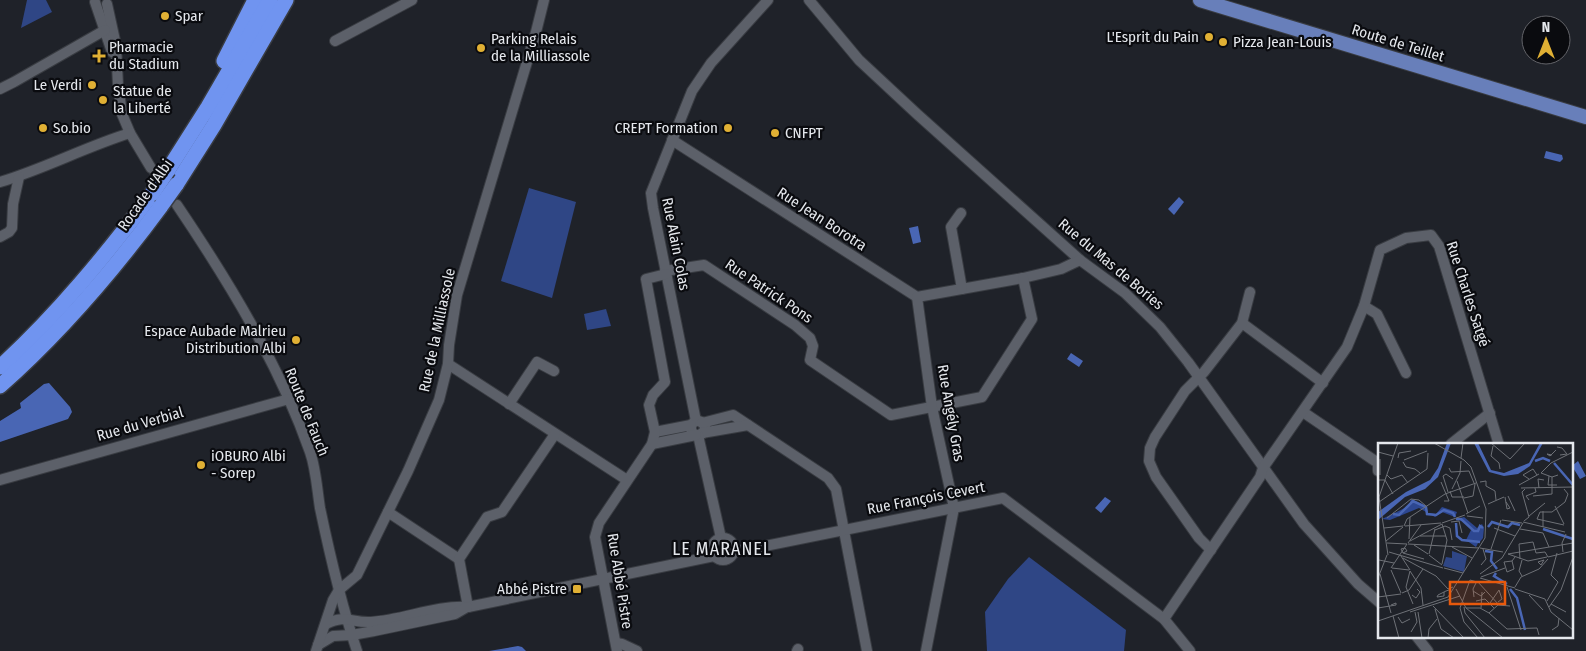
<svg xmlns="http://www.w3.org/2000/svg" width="1586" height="651" font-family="'Fira Sans Condensed',sans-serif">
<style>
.green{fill:#2f4685}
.water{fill:#4966b4}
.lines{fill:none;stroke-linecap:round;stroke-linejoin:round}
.minor-tunnel{stroke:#3d4046;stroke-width:10;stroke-dasharray:10 5;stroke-linecap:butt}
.minor-casing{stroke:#393c42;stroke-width:12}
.major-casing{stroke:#393c42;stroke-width:16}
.highway-casing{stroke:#393c42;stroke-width:18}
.minor{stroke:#5c6069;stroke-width:10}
.major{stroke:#687fba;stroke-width:14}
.highway{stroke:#7094f0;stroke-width:15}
.highway-bridge-casing{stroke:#393c42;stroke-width:18;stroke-linecap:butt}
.highway-bridge{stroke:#7094f0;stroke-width:15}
.poi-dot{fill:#e0b034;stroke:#0a0b0f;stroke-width:2}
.labels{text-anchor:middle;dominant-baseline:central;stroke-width:4.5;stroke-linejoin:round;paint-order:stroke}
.poi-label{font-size:15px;fill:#e5e8ed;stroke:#0a0b0f;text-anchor:start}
.street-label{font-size:15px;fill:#e5e8ed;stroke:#0a0b0f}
.quarter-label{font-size:18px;letter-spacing:1px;fill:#e5e8ed;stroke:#0a0b0f}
.inset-river{fill:none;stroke:#4966b4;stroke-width:2.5}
.inset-road{fill:none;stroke:#6e7177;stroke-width:1}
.view{fill:#e8590c;fill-opacity:0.15;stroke:#e8590c;stroke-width:2.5}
.inset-edge{fill:none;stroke:#e5e8ed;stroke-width:2.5}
</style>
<rect width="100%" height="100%" fill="#1f2229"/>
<g class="green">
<path d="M27 0H46L52 12 21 28Z"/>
<path d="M529 188 576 202 552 298 501 281Z"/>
<path d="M606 309 611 326 587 330 584 314Z"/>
<path d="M1029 557 1126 630 1124 651H987L985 612 1008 579Z"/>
</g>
<g class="water">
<path d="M1546 151 1562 155 1563 159 1560 162 1544 158Z"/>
<path d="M1179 197 1184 202 1174 215 1168 209Z"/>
<path d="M918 226 921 242 913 244 909 228Z"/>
<path d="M1071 353 1083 361 1079 367 1067 359Z"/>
<path d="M49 383 70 407 72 412 68 419 0 442V421L21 408 20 403 44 384Z"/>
<path d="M1578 461 1586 476 1580 479 1572 466Z"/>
<path d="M1105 497 1111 501 1101 513 1095 508Z"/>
<path d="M518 646 522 647 526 651H489Z"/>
</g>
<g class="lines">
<path class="minor-tunnel" d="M151 168 177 205"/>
<defs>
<g id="minor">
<path d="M809 0 859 60 917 114 1080 260 1125 293 1160 327 1188 362 1304 524 1358 584 1380 603"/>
<path d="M95 2 112 52"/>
<path d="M107 4 116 45 118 85 122 114 130 133 151 168"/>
<path d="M335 41 412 0"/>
<path d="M0 89 14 82 105 30"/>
<path d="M672 140 917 297 1023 278 1061 269 1080 260"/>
<path d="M0 182C44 169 85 147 130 133"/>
<path d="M177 205C229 282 279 364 310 452 316 469 317 489 320 508 330 556 341 604 357 651"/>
<path d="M961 213 951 227 962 289"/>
<path d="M0 237 9 232 12 228 13 204 19 177"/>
<path d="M665 271 704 265 795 325 810 338 813 346 810 360 891 415 982 397 1032 319 1023 278"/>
<path d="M917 297 932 407 954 508 926 651"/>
<path d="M1364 306 1377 314 1406 373"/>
<path d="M1242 323 1323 383"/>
<path d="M448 364 627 480"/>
<path d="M509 404 537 362 554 371"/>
<path d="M1303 412 1378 463V471"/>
<circle cx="698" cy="428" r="7"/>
<path d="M696 421 653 208 651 193 692 91 711 63 768 0"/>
<path d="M702 423 733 415 828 478 836 489 867 651"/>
<path d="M655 432 691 425"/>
<path d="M702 433 748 425"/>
<path d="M698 435 721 538"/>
<path d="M652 444 696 435"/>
<path d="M1451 444 1490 413"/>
<path d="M0 480 289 399"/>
<path d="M388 512 459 559"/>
<circle cx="723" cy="549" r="11"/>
<path d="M734 550H745L1003 498 1164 619 1190 651"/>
<path d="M1211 550 1199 538 1156 477 1149 461 1150 448 1155 437 1185 391 1204 372 1242 323 1250 292"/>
<path d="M468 607 459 559 487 517 502 512 555 434"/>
<path d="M1164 619 1260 477 1263 468 1347 347 1364 306 1380 250 1406 238 1431 235 1439 246 1499 445"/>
<path d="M326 624C346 614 351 623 371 622 404 620 435 605 468 607L714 556"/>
<path d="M1417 637 1428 651"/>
<path d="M616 643 622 644 637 651"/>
<path d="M318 645 333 636 352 635 374 631 455 614 467 607"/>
<path d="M316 651 333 600 339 590 357 575 408 471 439 400 448 364 449 345 457 295 536 32 544 0"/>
<path d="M617 651 595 537 599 523 652 444 655 432 649 405 653 395 665 382 646 279 666 274"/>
<path d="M797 651 798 649"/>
</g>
<path id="major" d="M1200 0 1586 117"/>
<g id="highway">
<path d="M224 61 255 0"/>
<path d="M168 170 208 107 270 0"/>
<path d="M176 185 214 125 286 0"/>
<path d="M0 367C57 315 105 256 152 194"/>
<path d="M0 386C61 332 113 271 161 206"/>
</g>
</defs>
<use href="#minor" class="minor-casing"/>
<use href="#major" class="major-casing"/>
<use href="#highway" class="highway-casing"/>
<use href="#minor" class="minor"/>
<use href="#major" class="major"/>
<use href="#highway" class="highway"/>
<defs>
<g id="highway-bridge">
<path d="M152 194 168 170"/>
<path d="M161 206 176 185"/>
</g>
</defs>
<use href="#highway-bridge" class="highway-bridge-casing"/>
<use href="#highway-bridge" class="highway-bridge"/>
</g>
<g class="poi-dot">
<circle cx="165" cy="16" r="5"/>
<circle cx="1209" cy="37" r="5"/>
<circle cx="1223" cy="42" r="5"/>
<circle cx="481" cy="48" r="5"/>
<path d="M96.5 48.5h5v5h5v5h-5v5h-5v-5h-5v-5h5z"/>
<circle cx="92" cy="85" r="5"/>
<circle cx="103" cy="100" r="5"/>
<circle cx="43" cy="128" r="5"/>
<circle cx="728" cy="128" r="5"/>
<circle cx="775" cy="133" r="5"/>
<circle cx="296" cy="340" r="5"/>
<circle cx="201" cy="465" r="5"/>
<rect x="572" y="584" width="10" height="10" rx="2.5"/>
</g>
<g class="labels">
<g class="poi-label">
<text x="175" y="16">Spar</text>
<text x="1199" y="37" text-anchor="end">L'Esprit du Pain</text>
<text x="491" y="39">Parking Relais<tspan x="491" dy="17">de la Milliassole</tspan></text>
<text x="1233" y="42">Pizza Jean-Louis</text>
<text x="109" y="47">Pharmacie<tspan x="109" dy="17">du Stadium</tspan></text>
<text x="82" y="85" text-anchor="end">Le Verdi</text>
<text x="113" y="91">Statue de<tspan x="113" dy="17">la Liberté</tspan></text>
<text x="53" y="128">So.bio</text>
<text x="718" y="128" text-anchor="end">CREPT Formation</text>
<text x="785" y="133">CNFPT</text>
<text x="286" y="331" text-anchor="end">Espace Aubade Malrieu<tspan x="286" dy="17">Distribution Albi</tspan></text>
<text x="211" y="456">iOBURO Albi<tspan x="211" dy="17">- Sorep</tspan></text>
<text x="567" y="589" text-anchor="end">Abbé Pistre</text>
</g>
<g class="street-label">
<text transform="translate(1398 43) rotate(17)">Route de Teillet</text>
<text transform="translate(145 195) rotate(-55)">Rocade d'Albi</text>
<text transform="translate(822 219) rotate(33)">Rue Jean Borotra</text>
<text transform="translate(676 244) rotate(79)">Rue Alain Colas</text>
<text transform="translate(1111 264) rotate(40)">Rue du Mas de Bories</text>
<text transform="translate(769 291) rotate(34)">Rue Patrick Pons</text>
<text transform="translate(1468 294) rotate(72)">Rue Charles Satgé</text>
<text transform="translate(437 330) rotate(-78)">Rue de la Milliassole</text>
<text transform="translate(307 412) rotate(68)">Route de Fauch</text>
<text transform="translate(951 413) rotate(80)">Rue Angély Gras</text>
<text transform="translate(140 424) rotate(-16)">Rue du Verbial</text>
<text transform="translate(926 498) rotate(-11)">Rue François Cevert</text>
<text transform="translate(620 581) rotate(81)">Rue Abbé Pistre</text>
</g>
<g class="quarter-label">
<text x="722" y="549">LE MARANEL</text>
</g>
</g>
<g transform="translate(1378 443)">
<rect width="195" height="195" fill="#1f2229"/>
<path d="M74 108 89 113 86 129 65 123 68 114 74 115Z" fill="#2f4685"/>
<path d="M33 56 48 63 50 70 58 71 64 64 79 69 77 74 64 69 57 74 41 65 12 77 4 76 31 63ZM86 74 99 85 104 81 106 85 105 95 101 100 100 99H97L100 100 98 104 88 97 93 87 91 83 86 78 77 77Z" fill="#2d4791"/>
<path d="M69 0H73L60 34 47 46 27 54 0 77V69L28 49 52 37 60 25ZM96 0H100L113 27 126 30 151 20 162 0H165L152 23 140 31 126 33 111 29Z" fill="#4966b4"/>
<path class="inset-river" d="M157 18 165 15 172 18M176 20 195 42M15 71 21 72 35 58 48 64 49 71 58 72 66 67 75 70 77 74M78 76H83L96 88H100L102 83 105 85M78 80 79 93 84 97 102 99M110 84 114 79 130 84 134 80 142 82M165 86 195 96M107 108 114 109 113 118 119 126M118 130 116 133 129 141M132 146 139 155 147 187"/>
<path class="inset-road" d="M113 0 132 16 147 0M115 3 113 13 121 20 122 26M179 4 184 5 189 11 182 12M0 9 15 13M174 12 169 11 172 13 178 7M20 15 21 10 33 8M83 15 85 0M26 17 49 8M25 19 28 24 37 26 42 30M71 25 73 29 91 28 96 40M163 30 174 34 180 32M163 30 173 20 195 9M2 32V16M9 32 13 36 24 32 30 40M171 33 170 42H179M151 36 145 32 155 26 159 32M0 37H7L15 51M79 38 90 70M63 39 71 58H66M102 39 108 38V43L117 48 118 57M141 42 161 31M143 45 195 44M161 45 160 36 166 37M74 46 82 30 83 18M72 48 74 54H86M70 49 65 33 68 31 75 36M130 53 137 68M155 53 174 51V34M127 54 129 66 132 65 128 59M86 55 95 53 97 41M151 57 148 53 158 49 157 45M1 59 49 26 50 10M110 61 126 54M177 63 186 81M3 67 10 112M3 68 1 54 20 0M88 71 102 63M89 73 105 75M151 73 167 60M9 75 33 56 41 57 48 63M124 77 144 80M146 78 151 74 144 49 147 46M73 79 81 78 84 90M145 79 187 89M64 80 87 72M186 82 159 76 162 69H174L187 59 190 51 186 46M26 83 29 76 67 51 98 40M27 83 63 80M165 84V68M6 85 25 83M116 85 137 93M142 86 165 90 171 104M57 87 67 83 72 85 74 97M42 93H68M31 96 32 74M8 98 25 84M32 98 64 81M9 100 29 101M30 100 43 82M30 101 101 105M36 102 50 111M74 104 94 115M27 105 29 108 25 110 23 106ZM102 105 125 109M113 106 123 77M11 109 65 125M185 109 184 100 188 91M25 110 46 116M51 111 57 86M130 111 195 100M130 111 150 118 169 114M51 112 64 122M23 113 32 127M170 114 195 108M25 115 58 133 70 146 75 144M142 116 141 101 155 99 158 110 167 109 170 114M1 117 16 120M166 117 163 122 160 119ZM134 118 126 119 129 129 136 126 134 118 137 114M64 121 69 97 64 81M103 122 108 116 105 106M13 125 29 101M14 125 31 127M66 125 85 130M13 127 23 150M32 128 28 144 35 161M32 128 43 145 45 162M2 131 13 170M102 131 124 115 145 80M144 133 141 128 144 117M103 134 127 125M0 135 9 112M102 135 137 145M99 138 121 162M99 139 92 137 82 165 86 179 100 195M129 144 143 187M137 144 143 134 161 126 170 116M78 146 88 165 125 195M137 146 167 156 173 169 195 187M95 148 103 153 107 149M66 149V153L59 154 60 152 68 148 71 147M24 150 31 147 45 126M34 152 38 155 42 149 39 146M151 152 165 167M0 154 23 151M96 154 95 146 99 138M98 158 107 156 116 165M169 158 180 139 173 132 179 110M112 160 121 147 124 156 120 159M173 161 188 169M55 163 86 195M86 164 87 170 107 195M171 164 183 147 195 114M0 165 18 162V160L13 162M88 165H102L111 170 120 162 132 163M103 165 104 149M57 166 63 186 76 195M32 169 82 153M40 169 44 195M111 170 129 186 159 185 161 192M15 173 21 195M20 174 24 180 32 176M0 178 70 154 107 95 108 66 93 24 86 17 56 0M174 187 180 183 181 175M33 189 39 179 37 169M50 195 51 186 59 176"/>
<path class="view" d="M72 139H127V161H72Z"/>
<rect width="195" height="195" class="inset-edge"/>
</g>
<g transform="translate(1546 40)"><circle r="24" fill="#0a0b0f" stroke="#626368"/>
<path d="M0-4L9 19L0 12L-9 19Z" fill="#e0b034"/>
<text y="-8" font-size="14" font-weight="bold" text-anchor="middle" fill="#e5e8ed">N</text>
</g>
</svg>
